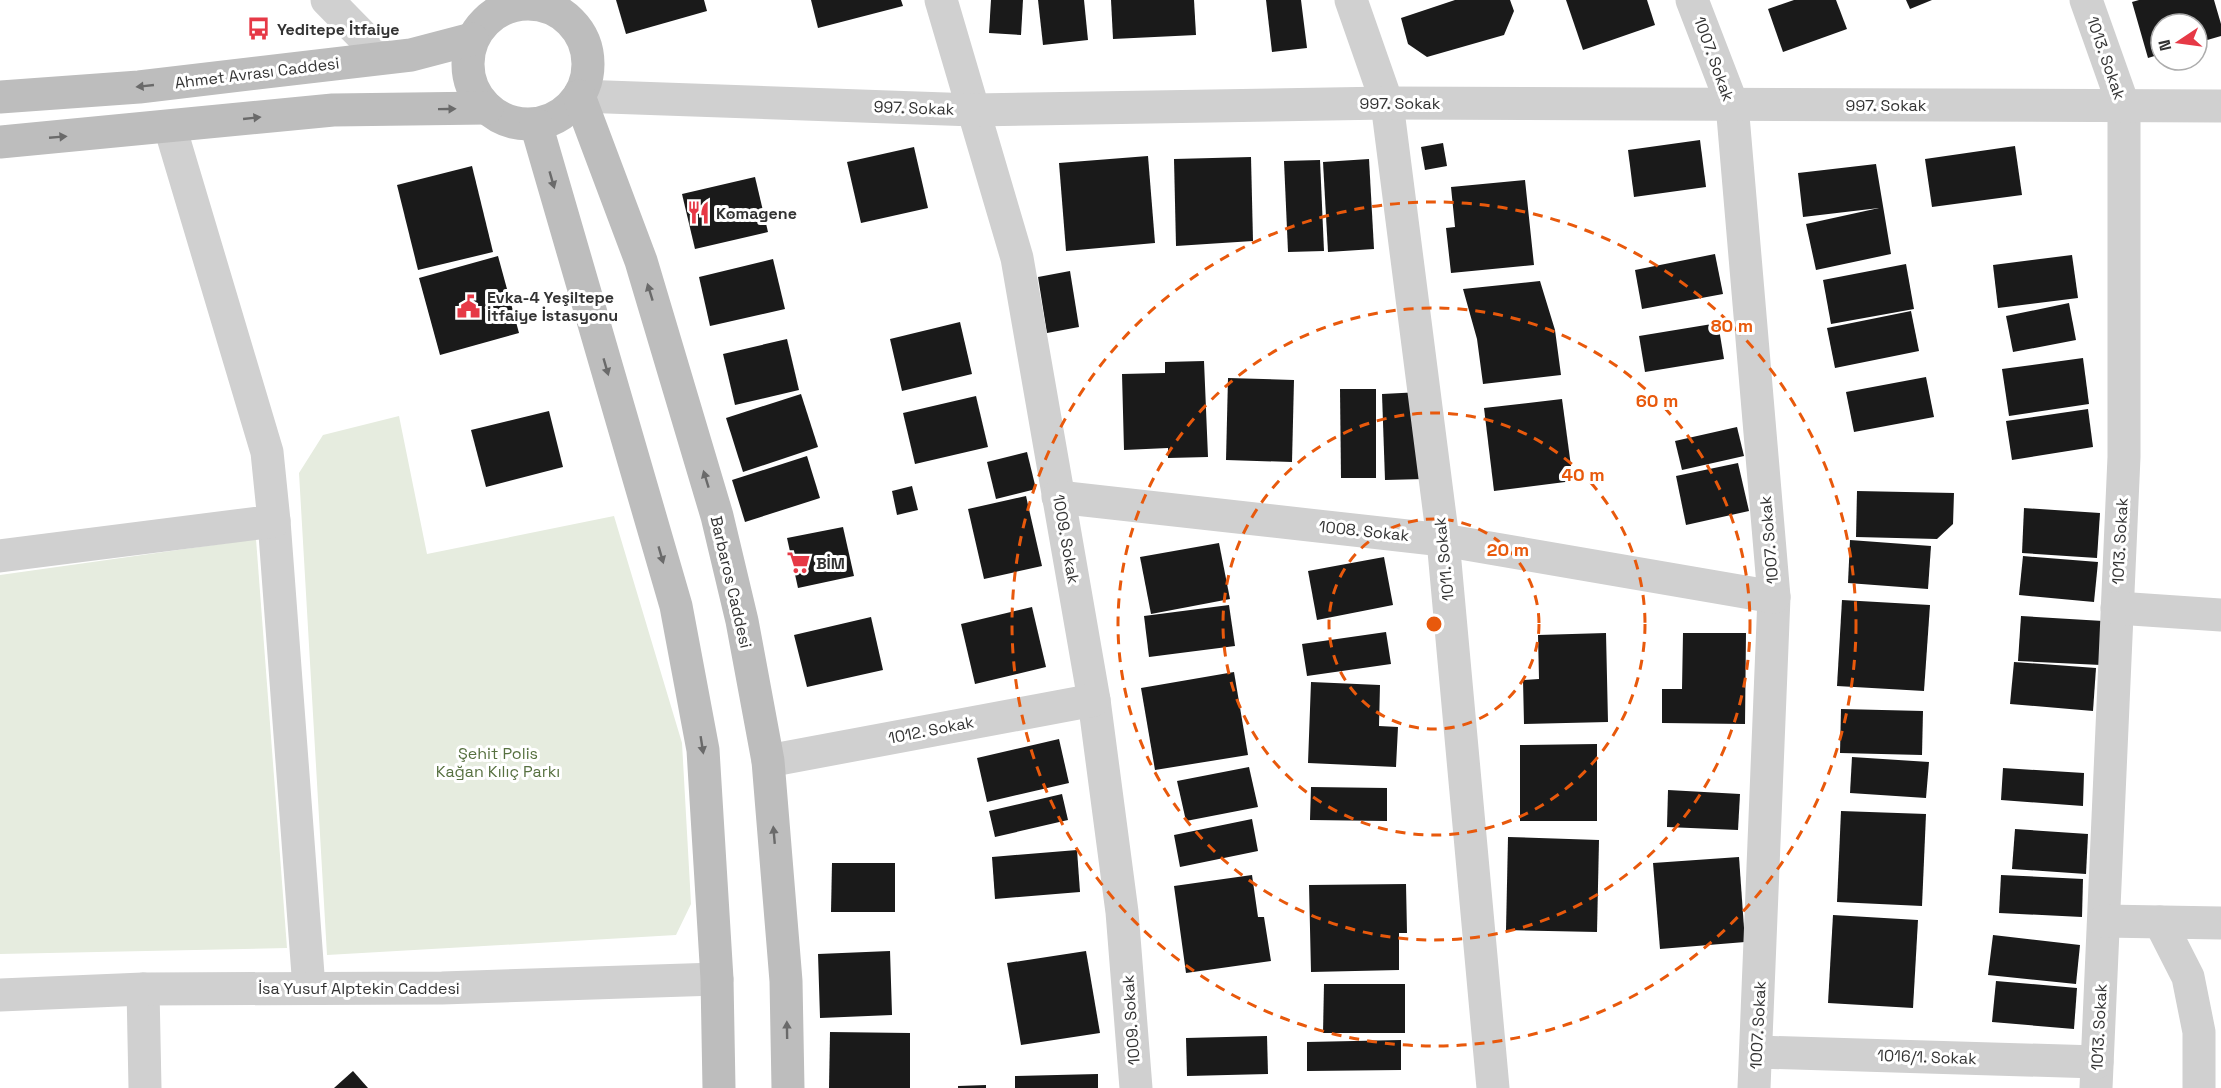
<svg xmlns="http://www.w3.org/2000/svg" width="2221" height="1088" font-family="'Space Grotesk',sans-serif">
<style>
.green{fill:#e6ecdf}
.building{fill:#1a1a1a}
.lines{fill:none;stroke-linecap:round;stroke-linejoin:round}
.street{stroke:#d0d0d0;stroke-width:33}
.secondary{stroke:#bdbdbd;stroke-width:33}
.oneway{fill:#6a6a6a}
.ring{fill:none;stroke:#e8590c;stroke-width:3;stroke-dasharray:10 8}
.labels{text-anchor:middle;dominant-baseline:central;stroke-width:6;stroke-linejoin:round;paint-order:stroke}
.poi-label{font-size:16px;font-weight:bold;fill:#333;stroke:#fff;text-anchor:start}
.street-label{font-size:16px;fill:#333;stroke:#fff}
.park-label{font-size:16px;fill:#56703f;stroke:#fff}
.centre{fill:#e8590c;stroke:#fff;stroke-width:3}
.ring-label{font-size:18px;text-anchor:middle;font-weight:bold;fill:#e8590c;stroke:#fff;stroke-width:6;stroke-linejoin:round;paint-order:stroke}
</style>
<rect width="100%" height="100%" fill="#fff"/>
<g class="green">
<path d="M399 416 427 554 614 516 682 743 691 904 676 935 327 955 299 473 323 435Z"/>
<path d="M256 539 287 948 0 954V575Z"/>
</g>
<g class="building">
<path d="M616 0H704L707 11 626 34Z"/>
<path d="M811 0H901L903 6 818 28Z"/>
<path d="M991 0H1023L1021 35 989 33Z"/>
<path d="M1038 0H1084L1088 40 1043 45Z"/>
<path d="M1111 0H1194L1196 35 1113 39Z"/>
<path d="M1266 0H1301L1307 48 1272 52Z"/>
<path d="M1455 0H1510L1514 11 1504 35 1427 57 1408 44 1401 18Z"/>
<path d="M1566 0H1647L1655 25 1583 50Z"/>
<path d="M1794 0H1836L1847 29 1783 52 1768 9Z"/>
<path d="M1906 0H1932L1910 9Z"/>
<path d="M2139 0H2214L2221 24V36L2197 43V24H2161V54L2148 58 2132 2Z"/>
<path d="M1700 140 1706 187 1634 197 1628 150Z"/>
<path d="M1443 143 1447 166 1425 170 1421 147Z"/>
<path d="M2015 146 2022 195 1932 207 1925 159Z"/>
<path d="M914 147 928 208 861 223 847 162Z"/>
<path d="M1148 156 1155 243 1066 251 1059 163Z"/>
<path d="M1251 157 1253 241 1176 246 1174 159Z"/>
<path d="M1369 159 1374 249 1328 252 1323 162Z"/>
<path d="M1320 160 1324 251 1288 252 1284 161Z"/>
<path d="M1876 164 1891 254 1816 270 1806 224 1879 208 1803 217 1798 173Z"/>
<path d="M472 166 493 252 418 270 397 185Z"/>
<path d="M755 177 768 232 695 249 682 194Z"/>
<path d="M1525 180 1534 265 1451 273 1446 228 1455 227 1451 187Z"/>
<path d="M1715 254 1723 294 1642 309 1635 270Z"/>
<path d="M2072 255 2078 298 1998 308 1993 265Z"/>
<path d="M498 256 519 333 440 355 419 278Z"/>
<path d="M773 259 785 309 710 326 699 277Z"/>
<path d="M1906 264 1914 309 1831 324 1823 280Z"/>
<path d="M1070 271 1079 327 1047 333 1038 277Z"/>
<path d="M1540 281 1555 330 1561 375 1483 384 1477 339 1463 289Z"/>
<path d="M2069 303 2076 340 2013 352 2006 316Z"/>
<path d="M1911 311 1919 351 1835 368 1827 328Z"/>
<path d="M960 322 972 374 902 391 890 339Z"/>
<path d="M1718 323 1724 359 1645 372 1639 336Z"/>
<path d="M787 339 799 390 735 405 723 354Z"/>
<path d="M2083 358 2089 404 2009 416 2002 369Z"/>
<path d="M1204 361 1208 457 1168 458V448L1124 450 1122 374 1165 373V362Z"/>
<path d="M1926 377 1934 417 1854 432 1846 392Z"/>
<path d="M1228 378 1294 380 1292 462 1226 460Z"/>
<path d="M1340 389H1376V478H1341Z"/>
<path d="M1421 392 1424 479 1385 480 1382 394Z"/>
<path d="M801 394 818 447 743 472 726 418Z"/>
<path d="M976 396 988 447 915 464 903 413Z"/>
<path d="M1562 399 1573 481 1494 491 1484 408Z"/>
<path d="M2088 409 2093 447 2012 460 2006 421Z"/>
<path d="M549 411 563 467 486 487 471 430Z"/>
<path d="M1737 427 1744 456 1682 470 1675 441Z"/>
<path d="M1027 452 1036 489 996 499 987 462Z"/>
<path d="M807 456 820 498 745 522 732 480Z"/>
<path d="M1738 463 1749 511 1686 525 1676 476Z"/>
<path d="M912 486 918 510 897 515 892 491Z"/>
<path d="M1857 491 1954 493 1953 524 1937 539 1856 537Z"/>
<path d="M1026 496 1042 566 984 579 968 509Z"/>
<path d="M2024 508 2100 513 2097 558 2022 553Z"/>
<path d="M843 527 854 576 798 588 787 538Z"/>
<path d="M1850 540 1931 546 1928 589 1848 583Z"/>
<path d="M1219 543 1230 599 1151 614 1140 557Z"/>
<path d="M2023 556 2098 562 2094 602 2019 595Z"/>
<path d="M1384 557 1393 605 1317 620 1308 571Z"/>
<path d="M1842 600 1930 605 1924 691 1837 686Z"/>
<path d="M1229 605 1235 646 1149 657 1144 616Z"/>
<path d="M1032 607 1046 667 975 684 961 624Z"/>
<path d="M2021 616 2103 621 2101 665 2018 661Z"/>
<path d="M871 617 883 670 807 687 794 635Z"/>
<path d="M1386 632 1391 664 1307 676 1302 644Z"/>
<path d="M1606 633 1608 722 1524 724 1523 680 1539 679 1538 635Z"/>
<path d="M1683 633H1746L1745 724 1662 723V689H1682Z"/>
<path d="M2014 662 2096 668 2093 711 2010 704Z"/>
<path d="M1234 672 1248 755 1155 770 1141 688Z"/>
<path d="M1311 682 1380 685 1379 726 1398 727 1396 767 1308 763Z"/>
<path d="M1841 709 1923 711 1922 755 1840 753Z"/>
<path d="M1059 739 1069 783 987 802 977 758Z"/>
<path d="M1597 744V821H1520V745Z"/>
<path d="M1852 757 1929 762 1926 798 1850 793Z"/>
<path d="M1249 767 1258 807 1186 821 1177 781Z"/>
<path d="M2003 768 2084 773 2083 806 2001 800Z"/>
<path d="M1311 787 1387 788V821L1310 820Z"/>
<path d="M1668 790 1740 794 1738 830 1667 827Z"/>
<path d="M1062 794 1068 820 995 837 989 811Z"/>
<path d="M1841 811 1926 814 1922 906 1837 902Z"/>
<path d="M1252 819 1258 851 1180 867 1174 835Z"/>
<path d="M2015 829 2088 834 2086 874 2012 869Z"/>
<path d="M1508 837 1599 840 1597 932 1506 930Z"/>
<path d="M1077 850 1080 892 995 899 992 857Z"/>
<path d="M1739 857 1745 942 1660 949 1653 863Z"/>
<path d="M832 863H895V912H831Z"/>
<path d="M1252 875 1258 917H1264L1271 961 1186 973 1174 886Z"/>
<path d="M2001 875 2083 879 2082 917 1999 913Z"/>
<path d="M1406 884 1407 933H1399V970L1311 972 1309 885Z"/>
<path d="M1833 915 1918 920 1913 1008 1828 1003Z"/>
<path d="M1993 935 2080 945 2076 984 1988 975Z"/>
<path d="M890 951 892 1015 820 1018 818 954Z"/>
<path d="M1086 951 1100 1033 1021 1045 1007 963Z"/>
<path d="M1996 981 2077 988 2074 1029 1992 1022Z"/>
<path d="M1324 984H1405V1033H1323Z"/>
<path d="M830 1032 910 1033V1088H829Z"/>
<path d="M1267 1036 1268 1074 1187 1076 1186 1038Z"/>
<path d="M1401 1040V1070L1307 1071V1042Z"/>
<path d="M353 1071 368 1088H334Z"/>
<path d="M1098 1074V1088H1015V1076Z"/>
<path d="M986 1085V1088H958V1086Z"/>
</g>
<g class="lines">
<g class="street">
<path d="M327 0 383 57"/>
<path d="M941 0 1017 258 1094 700 1122 912 1136 1088"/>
<path d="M1351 0 1387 103 1443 540 1493 1088"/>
<path d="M1692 0 1732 104 1774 597 1754 1088"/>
<path d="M2086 0 2124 107V457L2096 1088"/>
<path d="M579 96 974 110 1387 103 2221 106"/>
<path d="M1058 497 1443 540 1774 597"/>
<path d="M274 521 309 988"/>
<path d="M0 556 274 521 267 452 170 127"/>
<path d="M2117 608 2221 615"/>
<path d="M768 761 1094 700"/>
<path d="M2104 921 2221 923"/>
<path d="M2160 922 2188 977 2199 1032V1088"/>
<path d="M143 989 145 1088"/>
<path d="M0 995 143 989 442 988 717 979"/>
<path d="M1758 1052 2097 1062"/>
</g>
<g class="secondary">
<circle cx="528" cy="64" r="60"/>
<path d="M579 96 641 261 717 516 742 621 768 761 786 981 788 1088"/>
<path d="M0 97 139 87 411 55 472 39"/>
<path d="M536 124 676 606 703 750 717 979 719 1088"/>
<path d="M0 142 333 110 487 108"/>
</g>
</g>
<defs><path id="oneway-solid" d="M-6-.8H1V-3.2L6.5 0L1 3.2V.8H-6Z" transform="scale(1.5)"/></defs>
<g class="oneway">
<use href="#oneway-solid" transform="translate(145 86) rotate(174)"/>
<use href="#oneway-solid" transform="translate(447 109) rotate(-1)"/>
<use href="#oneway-solid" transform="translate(252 118) rotate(-6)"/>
<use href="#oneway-solid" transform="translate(58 137) rotate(-5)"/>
<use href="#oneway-solid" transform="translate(552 180) rotate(74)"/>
<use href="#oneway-solid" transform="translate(650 292) rotate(-107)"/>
<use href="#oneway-solid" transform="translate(606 367) rotate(74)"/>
<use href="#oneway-solid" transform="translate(706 479) rotate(-107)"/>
<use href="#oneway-solid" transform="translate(661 555) rotate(74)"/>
<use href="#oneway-solid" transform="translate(702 745) rotate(81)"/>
<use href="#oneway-solid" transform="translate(774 835) rotate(-95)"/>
<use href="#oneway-solid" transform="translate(787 1030) rotate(-91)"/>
</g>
<g class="ring">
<circle cx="1434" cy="624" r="105"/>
<circle cx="1434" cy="624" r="211"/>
<circle cx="1434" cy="624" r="316"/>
<circle cx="1434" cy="624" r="422"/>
</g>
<defs>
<symbol id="bus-bare" viewBox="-9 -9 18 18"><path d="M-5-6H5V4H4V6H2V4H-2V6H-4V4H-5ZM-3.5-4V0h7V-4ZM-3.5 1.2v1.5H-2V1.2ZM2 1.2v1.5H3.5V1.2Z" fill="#e63946" stroke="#fff" stroke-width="2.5" paint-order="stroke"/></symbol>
<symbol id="restaurant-bare" viewBox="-9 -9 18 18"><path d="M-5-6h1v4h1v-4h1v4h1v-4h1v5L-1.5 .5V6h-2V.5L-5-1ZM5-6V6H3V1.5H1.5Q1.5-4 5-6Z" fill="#e63946" stroke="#fff" stroke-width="2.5" paint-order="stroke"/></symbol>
<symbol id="civic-bare" viewBox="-9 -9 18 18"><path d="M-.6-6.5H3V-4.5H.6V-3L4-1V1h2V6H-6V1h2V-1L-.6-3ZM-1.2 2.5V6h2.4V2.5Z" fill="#e63946" stroke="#fff" stroke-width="2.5" paint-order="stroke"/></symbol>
<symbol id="supermarket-bare" viewBox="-9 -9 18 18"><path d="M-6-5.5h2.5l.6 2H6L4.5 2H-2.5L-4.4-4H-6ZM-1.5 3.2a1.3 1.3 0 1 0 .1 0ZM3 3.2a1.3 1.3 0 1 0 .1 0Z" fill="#e63946" stroke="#fff" stroke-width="2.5" paint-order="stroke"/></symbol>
</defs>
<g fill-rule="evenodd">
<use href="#bus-bare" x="242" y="12" width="33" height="33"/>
<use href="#restaurant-bare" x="682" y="196" width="33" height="33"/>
<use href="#civic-bare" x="452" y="290" width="33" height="33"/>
<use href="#supermarket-bare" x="782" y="546" width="33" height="33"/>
</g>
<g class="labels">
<g class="poi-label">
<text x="277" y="29">Yeditepe İtfaiye</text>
<text x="716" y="213">Komagene</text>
<text x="487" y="297">Evka-4 Yeşiltepe<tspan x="487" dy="18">İtfaiye İstasyonu</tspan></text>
<text x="816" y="563">BİM</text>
</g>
<g class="street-label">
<text transform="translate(2106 58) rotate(71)">1013. Sokak</text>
<text transform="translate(1714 59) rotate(70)">1007. Sokak</text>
<text transform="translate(257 73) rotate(-7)">Ahmet Avrası Caddesi</text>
<text x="1400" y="103">997. Sokak</text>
<text x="1886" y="105">997. Sokak</text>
<text transform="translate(914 108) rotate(2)">997. Sokak</text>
<text transform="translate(1364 531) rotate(6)">1008. Sokak</text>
<text transform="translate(1066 539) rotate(80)">1009. Sokak</text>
<text transform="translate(1769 540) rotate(-95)">1007. Sokak</text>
<text transform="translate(2120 541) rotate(-87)">1013. Sokak</text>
<text transform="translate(1444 559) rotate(-96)">1011. Sokak</text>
<text transform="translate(731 582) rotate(77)">Barbaros Caddesi</text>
<text transform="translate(931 730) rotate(-11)">1012. Sokak</text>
<text x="359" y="988">İsa Yusuf Alptekin Caddesi</text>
<text transform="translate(1131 1020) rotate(-94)">1009. Sokak</text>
<text transform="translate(1758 1025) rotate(-87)">1007. Sokak</text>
<text transform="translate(2099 1027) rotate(-87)">1013. Sokak</text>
<text transform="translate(1927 1057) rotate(2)">1016/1. Sokak</text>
</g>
<g class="park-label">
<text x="498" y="753">Şehit Polis<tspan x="498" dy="18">Kağan Kılıç Parkı</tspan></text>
</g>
</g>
<circle cx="1434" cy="624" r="9" class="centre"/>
<g class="ring-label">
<text x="1732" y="332">80 m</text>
<text x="1657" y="407">60 m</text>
<text x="1583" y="481">40 m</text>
<text x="1508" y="556">20 m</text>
</g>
<g transform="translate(2179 42) rotate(257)"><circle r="28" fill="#ffffff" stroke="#adadad" stroke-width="1.5"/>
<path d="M0-4.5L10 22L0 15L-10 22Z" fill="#e63946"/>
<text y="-9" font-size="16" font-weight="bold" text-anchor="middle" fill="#333333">N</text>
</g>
</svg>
